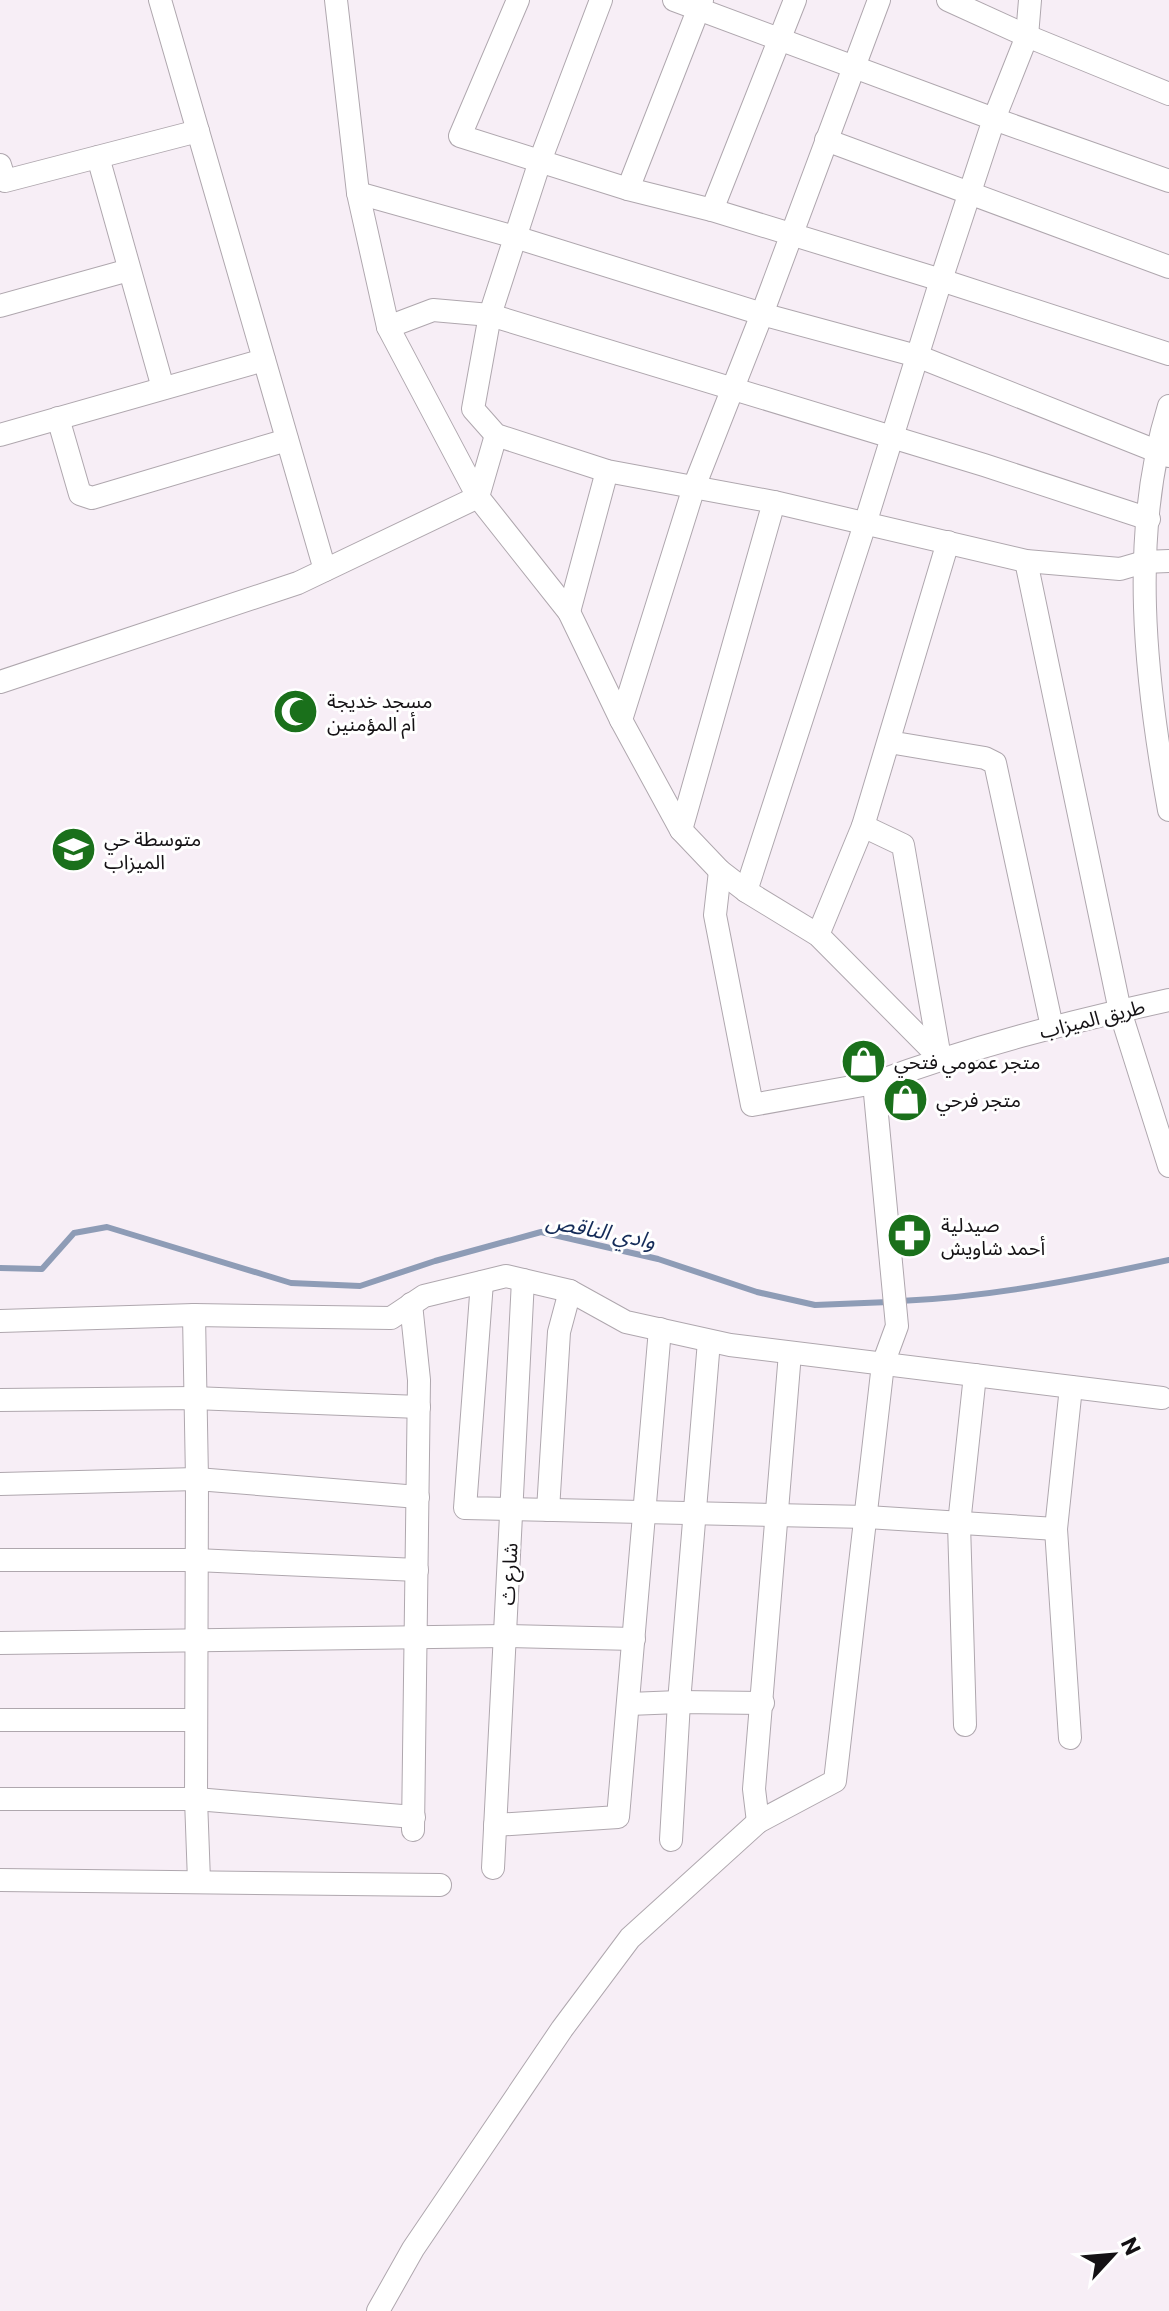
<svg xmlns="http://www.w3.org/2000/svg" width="1169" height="2311" font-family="Commissioner,'Noto Sans Arabic',sans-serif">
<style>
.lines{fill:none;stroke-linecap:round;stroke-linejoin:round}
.stream{stroke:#8e9cb6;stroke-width:6}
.minor-casing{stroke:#afa7ae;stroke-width:24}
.minor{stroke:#fff;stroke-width:22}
.labels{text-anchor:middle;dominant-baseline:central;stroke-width:6;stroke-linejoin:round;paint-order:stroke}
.poi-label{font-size:20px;fill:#151215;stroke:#fff;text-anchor:start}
.street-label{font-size:20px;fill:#151215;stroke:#fff}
.water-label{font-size:22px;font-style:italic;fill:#142b58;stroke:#fff}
</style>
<rect width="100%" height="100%" fill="#f7eef6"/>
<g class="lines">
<g class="stream">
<path d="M0 1268 42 1269 74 1233 107 1227 291 1283 360 1286 435 1261 541 1232 658 1259 757 1292 815 1305 889 1302"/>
<path d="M900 1301C991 1297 1081 1279 1169 1260"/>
</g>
<defs>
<g id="minor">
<path d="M160 0 325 570"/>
<path d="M336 0 358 193 388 327 478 497 569 612 621 720 681 830 720 871 746 891 818 935 940 1058"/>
<path d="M518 0 460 136 628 189 712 210 941 280 1169 354"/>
<path d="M601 0 540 161 490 315 473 409 496 435 607 471 774 502 1026 561 1120 569 1144 562 1169 561"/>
<path d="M674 0 994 119 1169 181"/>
<path d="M948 0 1027 36 1169 94"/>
<path d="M826 140 1169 267"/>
<path d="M98 157 163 388"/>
<path d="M0 165 5 181 198 131"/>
<path d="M628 189 702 0"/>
<path d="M358 193 515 237 762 314 917 356 1169 456"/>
<path d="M712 210 795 0"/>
<path d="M0 306 129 270"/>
<path d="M388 327 433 310 490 315 984 465 1149 519"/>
<path d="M1169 406C1129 535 1145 679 1169 810"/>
<path d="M58 418 80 494 92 498 287 440"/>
<path d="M0 435 264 360"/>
<path d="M1026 561 1120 1011 1169 1166"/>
<path d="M569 612 607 471"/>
<path d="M0 682 298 583 478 497 496 435"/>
<path d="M621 720 694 487 762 314 879 0"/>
<path d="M889 742 985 758 995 763 1052 1027"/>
<path d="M863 826 903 845 940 1058"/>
<path d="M681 830 774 502"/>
<path d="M720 871 715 915 752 1105 874 1083"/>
<path d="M746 891 865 524 941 280 994 119 1027 36 1030 0"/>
<path d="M818 935 863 826 948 542"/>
<path d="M482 1282 465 1508 867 1517 1056 1529"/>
<path d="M411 1304 419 1380 413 1830"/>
<path d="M194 1315 197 1479 196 1799 199 1881"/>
<path d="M0 1321 194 1315 391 1318 424 1296 506 1276 570 1291 626 1322 730 1345 1162 1398"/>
<path d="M0 1400 194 1398 419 1407"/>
<path d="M0 1484 197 1479 418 1497"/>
<path d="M548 1510 559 1332 570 1291"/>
<path d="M0 1560H196L417 1570"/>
<path d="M0 1643 505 1636 634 1639"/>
<path d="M629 1704 679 1702 763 1703"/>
<path d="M0 1720H195"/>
<path d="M965 1725 959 1524 975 1375"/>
<path d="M1070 1738 1056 1529 1071 1387"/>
<path d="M0 1799H196L414 1817"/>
<path d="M758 1822 754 1789 790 1353"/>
<path d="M495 1825 618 1817 660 1329"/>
<path d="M671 1840 679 1702 709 1341"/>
<path d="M493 1868 523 1280"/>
<path d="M0 1880 440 1885"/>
<path d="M378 2311 413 2249 562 2029 630 1938 758 1822 835 1781 883 1364 897 1326 874 1083C970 1047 1069 1022 1169 1000"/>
</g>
</defs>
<use href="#minor" class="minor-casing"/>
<use href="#minor" class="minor"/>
</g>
<defs>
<symbol id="mosque-disc" viewBox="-11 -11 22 22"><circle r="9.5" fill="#1a701b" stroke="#fff"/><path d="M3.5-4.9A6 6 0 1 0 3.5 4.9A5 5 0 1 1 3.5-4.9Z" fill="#fff"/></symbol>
<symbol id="school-disc" viewBox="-11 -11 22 22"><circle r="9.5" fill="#1a701b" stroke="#fff"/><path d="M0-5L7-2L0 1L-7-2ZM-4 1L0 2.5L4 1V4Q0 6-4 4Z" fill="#fff"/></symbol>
<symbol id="shop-disc" viewBox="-11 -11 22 22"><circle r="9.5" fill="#1a701b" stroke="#fff"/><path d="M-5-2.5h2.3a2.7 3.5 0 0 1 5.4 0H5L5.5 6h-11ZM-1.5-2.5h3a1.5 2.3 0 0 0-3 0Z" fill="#fff"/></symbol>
<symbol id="pharmacy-disc" viewBox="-11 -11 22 22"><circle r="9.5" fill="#1a701b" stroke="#fff"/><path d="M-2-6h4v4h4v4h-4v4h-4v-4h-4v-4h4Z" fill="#fff"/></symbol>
</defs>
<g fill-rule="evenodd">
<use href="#mosque-disc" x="270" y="686" width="51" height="51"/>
<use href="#school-disc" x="48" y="824" width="51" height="51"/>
<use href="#shop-disc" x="838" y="1036" width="51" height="51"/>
<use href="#shop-disc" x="880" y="1074" width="51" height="51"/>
<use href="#pharmacy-disc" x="884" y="1210" width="51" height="51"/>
</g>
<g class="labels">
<g class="poi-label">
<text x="327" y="700">مسجد خديجة<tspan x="327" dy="23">أم المؤمنين</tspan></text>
<text x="104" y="838">متوسطة حي<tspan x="104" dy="23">الميزاب</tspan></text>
<text x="894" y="1061">متجر عمومي فتحي</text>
<text x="936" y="1099">متجر فرحي</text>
<text x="941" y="1224">صيدلية<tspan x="941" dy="23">أحمد شاويش</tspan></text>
</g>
<g class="street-label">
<text transform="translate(1092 1018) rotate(-14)">طريق الميزاب</text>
<text transform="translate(508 1574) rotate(-87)">شارع ث</text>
</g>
<g class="water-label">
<text transform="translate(601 1230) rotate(11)">وادي الناقص</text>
</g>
</g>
<g transform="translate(1113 2255) rotate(64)" stroke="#ffffff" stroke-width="6" paint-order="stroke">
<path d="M0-6L14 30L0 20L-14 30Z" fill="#151215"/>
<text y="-12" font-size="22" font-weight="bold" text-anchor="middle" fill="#151215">N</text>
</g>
</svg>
